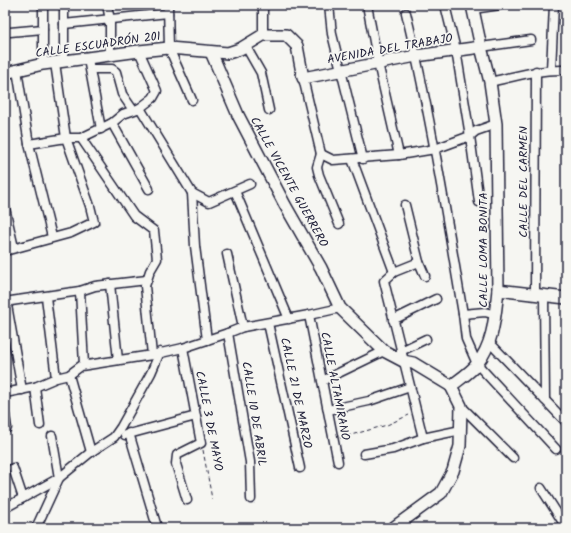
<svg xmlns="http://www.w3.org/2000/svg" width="571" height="533" font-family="Kalam,sans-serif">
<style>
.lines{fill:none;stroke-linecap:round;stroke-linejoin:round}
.street-casing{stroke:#22223b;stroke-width:11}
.secondary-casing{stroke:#22223b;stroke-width:14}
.path{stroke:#22223b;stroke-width:1;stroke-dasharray:4 3;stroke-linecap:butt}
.street{stroke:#f6f6f2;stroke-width:8}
.secondary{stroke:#f6f6f2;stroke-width:11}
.labels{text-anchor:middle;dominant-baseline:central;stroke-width:3.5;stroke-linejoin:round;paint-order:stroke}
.street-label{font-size:12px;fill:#22223b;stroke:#f6f6f2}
</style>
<rect width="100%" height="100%" fill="#f6f6f2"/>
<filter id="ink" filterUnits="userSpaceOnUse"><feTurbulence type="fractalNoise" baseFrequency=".025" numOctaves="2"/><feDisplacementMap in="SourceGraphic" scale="8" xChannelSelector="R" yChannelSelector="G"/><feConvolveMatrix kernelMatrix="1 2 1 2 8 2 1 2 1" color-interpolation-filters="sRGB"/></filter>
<g filter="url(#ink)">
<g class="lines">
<defs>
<g id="street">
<path d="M43 5V64"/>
<path d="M64 5V61"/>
<path d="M107 5 110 20V55"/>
<path d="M168 5 169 48 192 100"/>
<path d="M329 5 332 34 363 159"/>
<path d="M367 5 378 63 399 155"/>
<path d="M445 5 456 50 470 136 479 202"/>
<path d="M473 9 500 5"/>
<path d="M406 13C430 112 446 213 463 314L466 339 477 364 556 449"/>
<path d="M64 24 168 13"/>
<path d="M10 32 43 29"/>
<path d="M263 35V5"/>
<path d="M245 45 261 73 269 110"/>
<path d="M481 47 531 40"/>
<path d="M139 51 157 91 153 98 140 108"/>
<path d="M88 59 101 129"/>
<path d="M91 69H112L116 72 122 94 133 110"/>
<path d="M17 70 29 144 52 237"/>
<path d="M551 70 554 5"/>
<path d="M303 78 321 154"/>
<path d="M490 82C516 76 540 69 566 70"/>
<path d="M112 123 149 189"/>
<path d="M81 138 134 216 154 231 157 259 150 271 145 286 152 355"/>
<path d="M29 144 66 138H81L112 123 123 114 140 108 192 193 209 202 250 184"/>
<path d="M321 154 333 160 399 155 435 149 470 136 476 131 496 124"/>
<path d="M321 154 317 167 319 175 339 224"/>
<path d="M352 159 394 272"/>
<path d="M235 191 289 319"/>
<path d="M192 193 195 246 207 340"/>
<path d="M405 205 419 262 425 276"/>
<path d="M5 208 14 248"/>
<path d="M5 251 71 233 94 222 90 206 66 138 55 63"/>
<path d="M227 254 243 327"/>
<path d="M419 262 394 272 384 281 423 438"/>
<path d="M110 284 118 360"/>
<path d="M80 291 84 365"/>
<path d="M535 294 536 71"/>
<path d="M544 295 545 400"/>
<path d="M46 297 56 378"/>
<path d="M463 314 485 312 496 315"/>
<path d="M309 315 338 462"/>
<path d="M393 320 436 299"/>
<path d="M268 323 300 468"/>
<path d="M228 333 250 462 251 499"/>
<path d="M490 343 566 422"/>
<path d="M183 348 201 443 177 455 176 464 187 500"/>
<path d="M401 351 426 339"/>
<path d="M69 375 91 452"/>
<path d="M322 381 384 351"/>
<path d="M35 387 40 425"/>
<path d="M22 390 7 305 11 301 80 291 95 286 147 280"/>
<path d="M5 393 35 387 56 378 69 375 81 366 152 355 183 348 228 333 243 327 309 315 340 308"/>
<path d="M461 406 513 458"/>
<path d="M328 410 369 401 410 387"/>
<path d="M5 415 7 428"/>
<path d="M129 433 157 527"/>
<path d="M125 435 196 416"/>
<path d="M364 454 393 449 423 438 461 430"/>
<path d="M13 468 23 498"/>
<path d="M541 488 566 527"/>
<path d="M5 508 59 478 91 452 114 437 121 427 151 373 160 352"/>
<path d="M36 528 59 478 52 436"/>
</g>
<g id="secondary">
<path d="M211 52 238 115 285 205 321 268 340 308 384 351 403 361 413 363 451 386"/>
<path d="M5 73 43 64 139 51 169 48 228 53 240 49 263 35H286L297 46 303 78 416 56 481 47"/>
<path d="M498 290 566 298"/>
<path d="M451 386C460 379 471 372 477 364 494 343 495 315 498 290L496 124 490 82 481 47 472 5"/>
<path d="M393 528 441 493 453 471 460 446 461 406 451 386"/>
</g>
</defs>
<use href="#street" class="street-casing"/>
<use href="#secondary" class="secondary-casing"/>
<g class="path">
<path d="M340 438 387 425 409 415"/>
<path d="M203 450 212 499"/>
</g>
<use href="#street" class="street"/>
<use href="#secondary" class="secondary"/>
</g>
</g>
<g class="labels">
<g class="street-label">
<text transform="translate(98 45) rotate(-8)">CALLE ESCUADRÓN 201</text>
<text transform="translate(390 49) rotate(-10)">AVENIDA DEL TRABAJO</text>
<text transform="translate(289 182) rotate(61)">CALLE VICENTE GUERRERO</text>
<text transform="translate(523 182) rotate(-90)">CALLE DEL CARMEN</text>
<text transform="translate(483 250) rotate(-90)">CALLE LOMA BONITA</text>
<text transform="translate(335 386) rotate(79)">CALLE ALTAMIRANO</text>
<text transform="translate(296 393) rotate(78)">CALLE 21 DE MARZO</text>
<text transform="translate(254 414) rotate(81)">CALLE 10 DE ABRIL</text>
<text transform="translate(209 421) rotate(79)">CALLE 3 DE MAYO</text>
</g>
</g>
<rect width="571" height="533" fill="none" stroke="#f6f6f2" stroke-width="20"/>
<rect x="10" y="10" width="551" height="513" fill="none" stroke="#22223b" stroke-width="1.5" filter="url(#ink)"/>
</svg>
